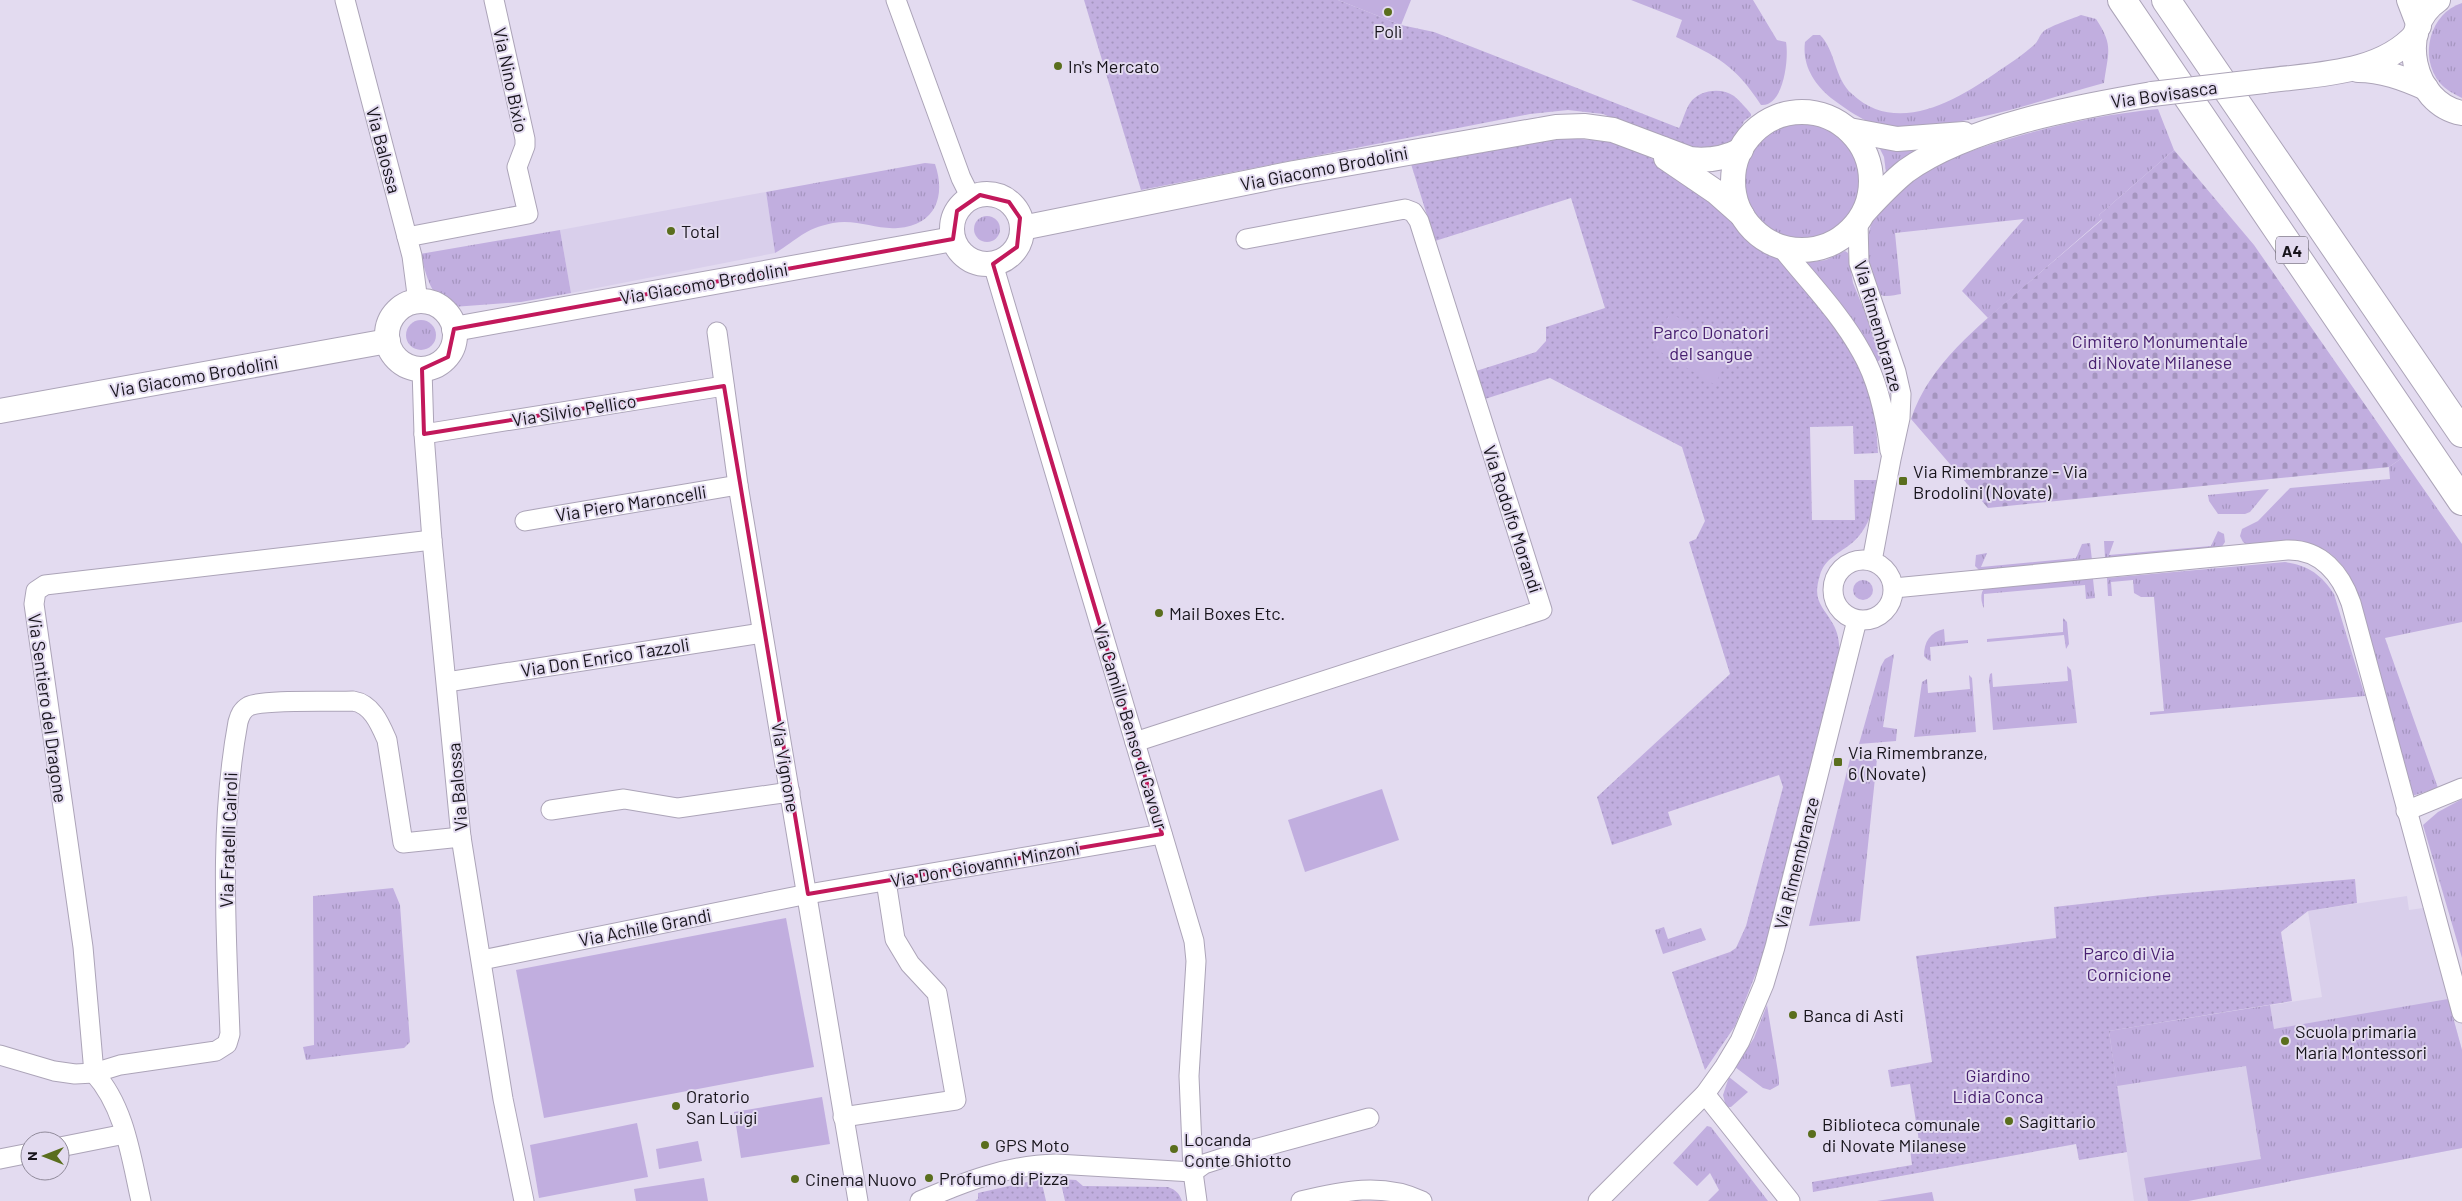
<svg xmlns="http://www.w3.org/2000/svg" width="2462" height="1201" font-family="Barlow,sans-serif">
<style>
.built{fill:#d9cfeb}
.grass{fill:url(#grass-tufts)}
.cemetery{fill:url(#cemetery-stones)}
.park{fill:url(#park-dots)}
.pitch{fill:#c1aedf}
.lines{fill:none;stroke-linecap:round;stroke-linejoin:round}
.minor-casing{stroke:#aca4b8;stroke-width:21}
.tertiary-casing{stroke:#aca4b8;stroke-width:26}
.motorway-casing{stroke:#aca4b8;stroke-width:30}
.minor{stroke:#fff;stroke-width:19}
.tertiary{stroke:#fff;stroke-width:24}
.motorway{stroke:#fff;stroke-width:28}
.tertiary-bridge-casing{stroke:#aca4b8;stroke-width:26;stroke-linecap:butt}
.tertiary-bridge{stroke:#fff;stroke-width:24}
.marked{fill:none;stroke:#c2185b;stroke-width:4;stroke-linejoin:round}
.poi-dot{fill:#5a6e1d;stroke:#e3dbf0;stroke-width:2}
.labels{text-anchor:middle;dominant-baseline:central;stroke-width:4;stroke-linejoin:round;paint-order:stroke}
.shield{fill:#e3dbf0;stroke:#54505b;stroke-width:1}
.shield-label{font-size:16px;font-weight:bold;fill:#17141b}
.poi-label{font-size:18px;fill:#17141b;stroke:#e3dbf0;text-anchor:start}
.street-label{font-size:18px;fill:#17141b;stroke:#e3dbf0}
.park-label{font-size:18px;fill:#482070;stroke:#e3dbf0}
</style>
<defs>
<pattern id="grass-tufts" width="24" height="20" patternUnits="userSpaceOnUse" patternTransform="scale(1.25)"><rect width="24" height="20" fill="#c1aedf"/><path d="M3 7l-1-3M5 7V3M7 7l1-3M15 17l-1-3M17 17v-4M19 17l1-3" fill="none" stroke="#a595bf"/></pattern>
<pattern id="cemetery-stones" width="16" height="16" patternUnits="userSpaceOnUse" patternTransform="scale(1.25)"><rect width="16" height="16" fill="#c1aedf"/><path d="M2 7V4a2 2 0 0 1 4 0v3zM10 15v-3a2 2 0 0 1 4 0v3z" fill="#a595bf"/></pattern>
<pattern id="park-dots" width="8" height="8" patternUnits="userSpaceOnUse" patternTransform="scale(1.25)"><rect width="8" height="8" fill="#c1aedf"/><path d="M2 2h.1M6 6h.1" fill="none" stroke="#a595bf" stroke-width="1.8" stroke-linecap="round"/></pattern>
</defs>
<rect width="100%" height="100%" fill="#e3dbf0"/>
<g class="built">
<path d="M766 192 775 253 571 293 560 230Z"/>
<path d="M2407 896 2409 910 2423 908 2462 1050V1148L2188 1201H2134L2109 1031 2322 997 2308 911Z"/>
</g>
<g class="grass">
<path d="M1631 0H1753L1777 40 1786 42C1789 58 1784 107 1761 105 1735 65 1718 57 1676 37L1682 20Z"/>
<path d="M2462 3V98C2454 94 2446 90 2440 83 2418 57 2430 13 2462 3Z"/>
<path d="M2081 15 2096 19C2114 46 2108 52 2104 83 2046 99 1988 119 1929 126 1920 128 1908 131 1899 130 1873 128 1851 113 1831 98 1814 84 1802 65 1805 42L1813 35H1820C1836 51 1834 78 1852 94 1898 137 1959 99 2000 70 2012 62 2024 54 2034 45 2038 42 2039 36 2043 32 2049 26 2072 19 2081 15Z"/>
<path d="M2158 109 2174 150 2099 215 2102 219 1988 318 1962 291 2024 219 1895 233 1901 294C1895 295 1884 298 1879 294 1863 280 1865 243 1871 225 1876 211 1890 195 1901 186 1924 166 1955 157 1983 147 2041 128 2097 115 2158 109Z"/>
<circle cx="1802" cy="181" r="58"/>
<path d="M1880 149 1913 150 1916 161 1887 180 1884 157Z"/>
<path d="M925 163 935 164C946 196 936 225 898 228 876 230 858 219 833 223 803 229 799 239 775 253L766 192Z"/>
<circle cx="987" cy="229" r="13"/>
<path d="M560 230 571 293 521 302 453 307C430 299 427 275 420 254Z"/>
<path d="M1845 251 1848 253 1853 283 1881 351 1882 356 1879 361H1875L1804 263 1826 260Z"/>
<circle cx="421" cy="335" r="15"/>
<path d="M2402 458 2462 544V622L2385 638 2438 788 2412 796 2360 601C2339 537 2304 539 2246 544L2243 542 2240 536 2242 529 2258 521 2290 488 2390 479 2389 467Z"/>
<path d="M2269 489 2250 512 2245 514H2218L2209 501 2208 495Z"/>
<path d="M2218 531 2224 534 2225 542 2221 548 2105 558 2104 541H2114L2109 555 2211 546Z"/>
<path d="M2090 543 2092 560 1979 570 1975 566 1976 555 1987 553 1981 567 2076 558 2082 544Z"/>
<path d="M2285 562C2308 565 2322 575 2334 594L2365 696 2150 715V712L2164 711 2154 597H2141L2134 593 2133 580 2111 582 2112 596H2108L2107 578Z"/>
<path d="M2093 579 2095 598 2086 599 2085 585 1984 594V608C1981 603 1980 593 1984 589Z"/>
<circle cx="1863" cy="590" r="10"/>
<path d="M2063 618 2067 622 2069 644 2066 649 2064 635 1987 642V639L2063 632Z"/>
<path d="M1944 629 1945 642 1968 640V643L1930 647 1931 661 1928 660 1924 656C1924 642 1930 632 1944 629Z"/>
<path d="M1894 654 1883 727 1897 729 1896 741 1859 744 1881 666 1885 659Z"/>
<path d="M2067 666 2071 670 2077 723 1993 730 1989 679 1990 674 1992 673 1993 687 2068 681Z"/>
<path d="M1969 675 1972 678 1976 732 1914 737 1922 682 1927 679 1928 693 1970 689Z"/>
<path d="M1850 759H1877L1860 921 1809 926Z"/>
<path d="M2462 799V958L2423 825 2438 812Z"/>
<path d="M393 888 400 905 410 1042 404 1048 306 1060 303 1047 314 1045 313 896Z"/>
<path d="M1664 927 1668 939 1701 928 1706 940 1663 954 1655 930Z"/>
<path d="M2448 999 2462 1050V1148L2188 1201H2148L2144 1178 2261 1159 2246 1066 2117 1086 2109 1031 2270 1005 2274 1029Z"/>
<path d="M1767 1005 1779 1078V1085L1770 1090 1763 1088 1735 1067 1754 1038Z"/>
<path d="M1729 1077 1748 1092 1731 1107H1726L1723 1095Z"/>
<path d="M1707 1126 1711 1127 1768 1201H1708L1719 1190 1710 1173 1697 1186 1673 1163Z"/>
</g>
<path class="cemetery" d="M2174 150 2254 245 2402 458 2389 467 1988 508 1911 419C1929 364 1979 326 2021 289 2048 266 2075 243 2102 220L2099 215Z"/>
<g class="park">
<path d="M1084 0H1338L1401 25 1434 32 1679 128C1683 121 1685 110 1690 103 1699 90 1721 87 1734 96 1740 101 1746 108 1751 114V116L1744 121 1737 136 1726 148 1715 154 1665 141 1603 114 1568 110 1530 114 1141 190Z"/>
<path d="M1565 138 1610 141 1649 157 1666 167 1732 219 1758 247 1776 255 1837 325 1866 378 1875 414 1878 453 1854 454 1853 426 1810 427 1812 520H1855L1854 480H1877C1876 502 1870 528 1852 543 1840 553 1825 558 1820 575 1812 601 1822 605 1833 624 1839 634 1840 647 1839 658L1762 958 1735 1026 1705 1070 1672 972 1730 952 1736 948 1746 926 1783 787 1779 775 1668 812 1672 825 1612 845 1597 797 1730 674 1689 542 1696 539 1705 521 1682 447 1550 378 1485 399 1476 371 1536 352 1546 341V327L1605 308 1571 198 1435 241 1411 164Z"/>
<path d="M2355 879 2357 903 2308 911 2281 932 2292 1001 2109 1031 2127 1152 2079 1160 2076 1144 1813 1192 1812 1182 1912 1165 1910 1149 1920 1147 1910 1084 1891 1087 1888 1070 1932 1062 1916 956 2056 938 2054 907 2162 895Z"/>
<path d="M1041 1179 1046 1201H975L978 1199V1193Z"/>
<path d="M1060 1179 1076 1180 1083 1186 1168 1187C1176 1190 1179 1193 1182 1201H1065Z"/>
</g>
<g class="pitch">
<path d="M1338 0H1411L1401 25Z"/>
<path d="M1670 313 1733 348 1715 385 1652 347Z"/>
<path d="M1382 789 1399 840 1305 872 1288 820Z"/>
<path d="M786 918 814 1067 544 1118 516 970Z"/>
<path d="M822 1097 830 1144 741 1158 734 1112Z"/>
<path d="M637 1123 648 1177 539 1198 530 1145Z"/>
<path d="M698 1141 702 1161 659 1169 656 1149Z"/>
<path d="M704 1178 708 1201H636L634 1189Z"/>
<path d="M1932 1192 1934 1201H1877Z"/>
</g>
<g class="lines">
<defs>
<g id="minor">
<path d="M345 0 412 256 418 302"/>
<path d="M896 0 961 178 971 198"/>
<path d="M1858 222 1859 263 1896 372 1901 394 1900 418 1891 459 1872 561"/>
<path d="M407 237 528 214 517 167 525 146V139L494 0"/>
<path d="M1781 247C1809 282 1840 313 1862 353 1878 381 1886 419 1890 451"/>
<path d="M993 264 1194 941 1196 961 1189 1076 1193 1172 1197 1201"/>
<path d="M717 332 738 485 858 1201"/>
<path d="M422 369 424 434 432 540 461 837 503 1099 524 1201"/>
<path d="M424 434 724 386"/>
<path d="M525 521 738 485"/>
<circle cx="1863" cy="590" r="30"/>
<path d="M1894 588 2287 550C2321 549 2341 574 2351 603L2462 1013"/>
<path d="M447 682 762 633"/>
<path d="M1135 742 1542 610 1419 221 1413 212 1405 209 1246 239"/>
<path d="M551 810 624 799 678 808 790 792"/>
<path d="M2406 811 2462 788"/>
<path d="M482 960 808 894 1162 834"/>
<path d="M0 1055 54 1071 75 1074 94 1073 120 1065 216 1051 227 1044 230 1034C226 929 219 825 238 722 240 715 242 710 249 706 264 699 332 702 353 701 372 704 380 724 387 740L403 843 461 837"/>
<path d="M94 1073 83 947 34 604 36 591 45 585 432 540"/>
<path d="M94 1073C125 1107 131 1157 141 1201"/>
<path d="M1705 1094 1790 1201"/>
<path d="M843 1117 956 1100 937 993 910 964 895 939 886 881"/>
<path d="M60 1147 125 1134"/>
<path d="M0 1159 30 1153"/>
<path d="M1193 1172 1204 1164 1229 1156 1369 1118"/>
<path d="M920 1201C964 1182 1007 1165 1056 1164L1193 1172"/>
<path d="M1301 1201C1341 1191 1383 1182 1422 1201"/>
<path d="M1598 1201 1705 1094 1725 1066 1740 1041 1764 984 1775 947 1857 620"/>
</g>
<g id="tertiary">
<path d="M2409 0 2419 26"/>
<path d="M2438 0C2396 28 2412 104 2462 113"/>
<path d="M2358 70C2382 70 2403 78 2426 88"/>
<path d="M2264 81C2315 74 2380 75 2416 34"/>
<circle cx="1802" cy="181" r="69"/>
<path d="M1849 130 1897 139 1964 134"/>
<path d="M1666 158 1716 192 1742 215"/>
<circle cx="987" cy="229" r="35"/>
<path d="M1865 211C1878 197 1891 183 1906 171 1969 126 2076 107 2152 94"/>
<path d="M1022 228 1294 173 1556 127 1584 126 1613 130 1690 159C1708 161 1724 159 1741 150"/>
<circle cx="421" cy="335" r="34"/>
<path d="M454 329 953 239"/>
<path d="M0 411 388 341"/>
</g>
<g id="motorway">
<path d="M2122 0 2462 501"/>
<path d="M2166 0 2462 433"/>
</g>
</defs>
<use href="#minor" class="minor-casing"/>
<use href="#tertiary" class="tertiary-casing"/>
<use href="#motorway" class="motorway-casing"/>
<use href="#minor" class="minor"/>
<use href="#tertiary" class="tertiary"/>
<use href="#motorway" class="motorway"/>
<defs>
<path id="tertiary-bridge" d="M2152 94 2264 81"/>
</defs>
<use href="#tertiary-bridge" class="tertiary-bridge-casing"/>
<use href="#tertiary-bridge" class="tertiary-bridge"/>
</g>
<path class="marked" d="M980 195 1009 202 1020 218 1017 247 993 264 1162 834 808 894 724 386 424 434 422 369 448 357 454 329 953 239 957 211Z"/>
<g class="poi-dot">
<circle cx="1388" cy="12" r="5"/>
<circle cx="1058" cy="66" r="5"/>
<circle cx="671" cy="231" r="5"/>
<rect x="1898" y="476" width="10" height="10" rx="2.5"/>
<circle cx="1159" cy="613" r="5"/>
<rect x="1833" y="757" width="10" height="10" rx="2.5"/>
<circle cx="1793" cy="1015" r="5"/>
<circle cx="2285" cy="1041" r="5"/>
<circle cx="676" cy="1106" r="5"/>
<circle cx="2009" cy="1121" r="5"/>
<circle cx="1812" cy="1134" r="5"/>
<circle cx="985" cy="1145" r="5"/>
<circle cx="1174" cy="1149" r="5"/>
<circle cx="929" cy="1178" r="5"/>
<circle cx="795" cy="1179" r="5"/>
</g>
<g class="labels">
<rect class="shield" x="2276" y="236.5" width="32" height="27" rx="4"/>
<g class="shield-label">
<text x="2292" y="250">A4</text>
</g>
<g class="poi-label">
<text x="1388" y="31" text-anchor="middle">Polì</text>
<text x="1068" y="66">In's Mercato</text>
<text x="681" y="231">Total</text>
<text x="1913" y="471">Via Rimembranze - Via<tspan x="1913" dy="21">Brodolini (Novate)</tspan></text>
<text x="1169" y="613">Mail Boxes Etc.</text>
<text x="1848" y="752">Via Rimembranze,<tspan x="1848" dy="21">6 (Novate)</tspan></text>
<text x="1803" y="1015">Banca di Asti</text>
<text x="2295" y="1031">Scuola primaria<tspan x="2295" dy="21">Maria Montessori</tspan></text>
<text x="686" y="1096">Oratorio<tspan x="686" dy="21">San Luigi</tspan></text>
<text x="2019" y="1121">Sagittario</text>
<text x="1822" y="1124">Biblioteca comunale<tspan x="1822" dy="21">di Novate Milanese</tspan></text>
<text x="1184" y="1139">Locanda<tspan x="1184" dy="21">Conte Ghiotto</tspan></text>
<text x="995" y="1145">GPS Moto</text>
<text x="939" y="1178">Profumo di Pizza</text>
<text x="805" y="1179">Cinema Nuovo</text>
</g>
<g class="street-label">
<text transform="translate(511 80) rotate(78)">Via Nino Bixio</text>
<text transform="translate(2164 94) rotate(-8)">Via Bovisasca</text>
<text transform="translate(384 150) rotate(75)">Via Balossa</text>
<text transform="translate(1324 168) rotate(-11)">Via Giacomo Brodolini</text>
<text transform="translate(704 283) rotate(-10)">Via Giacomo Brodolini</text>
<text transform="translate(1879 326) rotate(74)">Via Rimembranze</text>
<text transform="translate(194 376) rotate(-10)">Via Giacomo Brodolini</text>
<text transform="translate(574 410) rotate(-9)">Via Silvio Pellico</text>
<text transform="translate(631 503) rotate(-9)">Via Piero Maroncelli</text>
<text transform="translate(1513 519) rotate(72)">Via Rodolfo Morandi</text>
<text transform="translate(605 657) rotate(-9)">Via Don Enrico Tazzoli</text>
<text transform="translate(48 708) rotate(82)">Via Sentiero del Dragone</text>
<text transform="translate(1131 727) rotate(73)">Via Camillo Benso di Cavour</text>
<text transform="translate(786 767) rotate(80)">Via Vignone</text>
<text transform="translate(457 787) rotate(-95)">Via Balossa</text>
<text transform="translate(228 840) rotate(-88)">Via Fratelli Cairoli</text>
<text transform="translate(1796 863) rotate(-76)">Via Rimembranze</text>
<text transform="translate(985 864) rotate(-10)">Via Don Giovanni Minzoni</text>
<text transform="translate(645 927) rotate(-11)">Via Achille Grandi</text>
</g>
<g class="park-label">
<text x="1711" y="332">Parco Donatori<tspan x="1711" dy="21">del sangue</tspan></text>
<text x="2160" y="341">Cimitero Monumentale<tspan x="2160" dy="21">di Novate Milanese</tspan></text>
<text x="2129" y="953">Parco di Via<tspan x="2129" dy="21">Cornicione</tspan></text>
<text x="1998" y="1075">Giardino<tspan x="1998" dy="21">Lidia Conca</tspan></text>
</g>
</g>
<g transform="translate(45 1156) rotate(270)"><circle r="24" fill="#e3dbf0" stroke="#918b9b"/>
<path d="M0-4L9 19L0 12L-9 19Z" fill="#5a6e1d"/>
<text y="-8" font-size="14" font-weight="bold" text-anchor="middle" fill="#17141b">N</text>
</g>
</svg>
